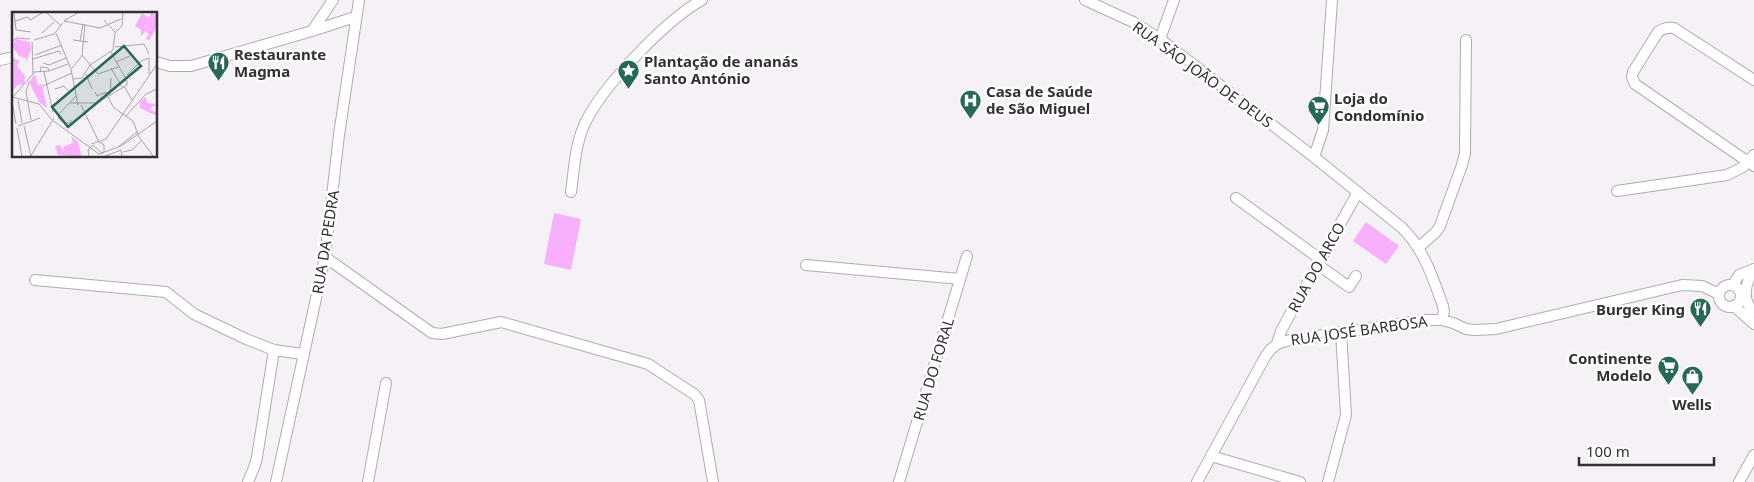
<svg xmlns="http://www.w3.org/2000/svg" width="1754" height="482" font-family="'Noto Sans',sans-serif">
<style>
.green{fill:#f8b0fd}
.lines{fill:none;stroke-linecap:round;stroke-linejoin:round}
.minor-casing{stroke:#b0abb0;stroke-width:12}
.minor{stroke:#fff;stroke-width:10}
.labels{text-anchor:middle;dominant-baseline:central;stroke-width:5;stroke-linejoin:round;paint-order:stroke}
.poi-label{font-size:15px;font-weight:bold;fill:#323032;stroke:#fff;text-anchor:start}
.street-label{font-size:15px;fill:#323032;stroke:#fff}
.inset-road{fill:none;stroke:#a8a4a8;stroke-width:1}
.view{fill:#286856;fill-opacity:0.15;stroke:#286856;stroke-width:2.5}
.inset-edge{fill:none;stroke:#323032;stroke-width:2.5}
</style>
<rect width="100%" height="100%" fill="#f6f1f7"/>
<g class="green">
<path d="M554 213 581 219 571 270 544 264Z"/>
<path d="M1366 222 1399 246 1386 264 1353 241Z"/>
</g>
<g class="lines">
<defs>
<g id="minor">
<path d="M333 0 312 31 355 17"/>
<path d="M1085 0 1133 22 1160 39 1314 157 1401 227C1423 247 1433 278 1443 306L1444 311 1442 320"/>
<path d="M1160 39 1174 0"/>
<path d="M0 60 14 57"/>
<path d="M156 62 170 66H191L312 31"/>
<path d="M1754 80 1674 28C1668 27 1663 28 1658 32L1633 72 1632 77 1635 84 1754 166"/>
<path d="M1314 157 1323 130 1332 0"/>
<path d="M1617 191 1727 175 1743 167 1754 155"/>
<path d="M571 192C574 171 575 147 583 128 598 90 666 20 702 0"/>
<path d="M1236 198 1320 259"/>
<path d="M1419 247 1436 232 1440 226 1462 165 1465 153 1466 40"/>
<path d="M325 257 432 333 442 334 501 322 648 364 694 394 699 400 713 482"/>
<path d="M1317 264 1349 287 1356 276"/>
<path d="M806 265 960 279"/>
<path d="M1754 270C1745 283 1741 300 1754 312"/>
<path d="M35 280 166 292 194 314 246 339 274 350 303 354"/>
<circle cx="1730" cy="296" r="11"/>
<path d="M1733 285 1739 275 1754 269"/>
<path d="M1734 306 1754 324"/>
<path d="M1277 344 1281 331 1300 296 1358 192"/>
<path d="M1211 456 1300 482"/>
<path d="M248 482 255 465 257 457 274 350"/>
<path d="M276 482 325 257 339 135 359 0"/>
<path d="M368 482 386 383"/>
<path d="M899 482 967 256"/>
<path d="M1197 482 1265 357 1270 350 1277 344 1290 340 1425 320H1442L1453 323 1466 329 1474 330 1496 329 1682 285 1702 286 1719 294"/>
<path d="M1328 482 1346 415 1341 332"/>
<path d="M1739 482 1754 455"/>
</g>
</defs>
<use href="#minor" class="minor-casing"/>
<use href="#minor" class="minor"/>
</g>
<defs>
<symbol id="restaurant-pin" viewBox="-11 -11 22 30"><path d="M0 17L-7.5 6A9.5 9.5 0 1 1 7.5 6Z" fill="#286856" stroke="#fff"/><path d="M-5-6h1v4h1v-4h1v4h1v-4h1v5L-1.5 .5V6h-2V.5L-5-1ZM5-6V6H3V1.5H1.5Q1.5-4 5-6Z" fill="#fff"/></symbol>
<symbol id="sight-pin" viewBox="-11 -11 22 30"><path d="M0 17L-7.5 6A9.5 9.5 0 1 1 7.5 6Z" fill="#286856" stroke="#fff"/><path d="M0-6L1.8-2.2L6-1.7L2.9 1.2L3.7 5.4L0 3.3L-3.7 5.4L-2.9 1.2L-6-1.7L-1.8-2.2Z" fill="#fff"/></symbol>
<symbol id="hospital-pin" viewBox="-11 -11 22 30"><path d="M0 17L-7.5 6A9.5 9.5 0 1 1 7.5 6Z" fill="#286856" stroke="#fff"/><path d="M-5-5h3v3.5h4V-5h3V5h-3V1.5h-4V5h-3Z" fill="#fff"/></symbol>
<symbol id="supermarket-pin" viewBox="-11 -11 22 30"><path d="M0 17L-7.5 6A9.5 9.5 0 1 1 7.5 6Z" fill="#286856" stroke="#fff"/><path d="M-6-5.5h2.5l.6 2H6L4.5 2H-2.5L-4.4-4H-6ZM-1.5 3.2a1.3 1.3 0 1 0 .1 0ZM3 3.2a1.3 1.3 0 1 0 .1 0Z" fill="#fff"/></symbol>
<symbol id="shop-pin" viewBox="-11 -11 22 30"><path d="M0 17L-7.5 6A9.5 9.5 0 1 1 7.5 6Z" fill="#286856" stroke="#fff"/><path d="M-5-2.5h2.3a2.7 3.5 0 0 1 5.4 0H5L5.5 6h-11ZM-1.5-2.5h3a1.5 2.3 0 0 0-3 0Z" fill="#fff"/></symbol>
</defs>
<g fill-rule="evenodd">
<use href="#restaurant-pin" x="206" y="50" width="25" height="34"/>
<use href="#sight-pin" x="616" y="58" width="25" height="34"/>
<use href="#hospital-pin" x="958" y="88" width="25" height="34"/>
<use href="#supermarket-pin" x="1306" y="94" width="25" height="34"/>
<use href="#restaurant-pin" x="1688" y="296" width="25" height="34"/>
<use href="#supermarket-pin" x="1656" y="354" width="25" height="34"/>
<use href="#shop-pin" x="1680" y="364" width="25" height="34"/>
</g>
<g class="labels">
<g class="poi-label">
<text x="234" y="54">Restaurante<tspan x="234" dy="17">Magma</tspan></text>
<text x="644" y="61">Plantação de ananás<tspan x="644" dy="17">Santo António</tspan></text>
<text x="986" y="91">Casa de Saúde<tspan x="986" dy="17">de São Miguel</tspan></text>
<text x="1334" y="98">Loja do<tspan x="1334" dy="17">Condomínio</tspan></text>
<text x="1685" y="309" text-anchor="end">Burger King</text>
<text x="1652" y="358" text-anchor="end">Continente<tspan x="1652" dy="17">Modelo</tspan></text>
<text x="1692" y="404" text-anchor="middle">Wells</text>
</g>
<g class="street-label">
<text transform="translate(1203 74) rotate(36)">RUA SÃO JOÃO DE DEUS</text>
<text transform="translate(325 242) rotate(-81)">RUA DA PEDRA</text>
<text transform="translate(1316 267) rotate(-61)">RUA DO ARCO</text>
<text transform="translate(1359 330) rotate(-8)">RUA JOSÉ BARBOSA</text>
<text transform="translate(933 369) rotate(-73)">RUA DO FORAL</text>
</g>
</g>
<g transform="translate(12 12)">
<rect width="145" height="145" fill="#f6f1f7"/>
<path d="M130 1 137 6 139 1 145 3V15L137 28 133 27 137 23 134 19 129 24V18L123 14ZM4 27 18 30 19 38 14 50V46L7 44 0 34ZM0 37 1 46 8 49 5 54 13 64 12 72 4 74 0 80ZM23 62 26 73 30 72 35 96 27 90 17 70ZM134 85 135 91 144 92 138 97 143 100 145 98V104L128 96V89ZM59 124 66 130 70 145 46 143 43 134 48 133 53 142 51 135 61 131Z" fill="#f8b0fd"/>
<path class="inset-road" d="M2 0 4 18M34 0 49 14M92 8 103 20M3 9 16 5 18 8 32 0M52 9 88 16 109 7M52 9 67 0M4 18 19 20M30 21 42 10M44 21 59 57 66 93M22 28 42 22 51 11M61 28 76 30M68 29 71 12M0 30 4 26 18 27M103 35 132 32 137 42M99 40 115 69M23 43 50 33M70 43 86 62 106 55M21 47 47 39 49 43M104 50 118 44M31 51 37 53 54 46M60 56 70 44 73 12M99 56 110 75M21 60 37 59 56 52M28 60 29 55 36 56 37 59M32 60 41 100M74 62 80 77M137 62V46M115 63 129 49 137 46M61 67 70 66 78 53 101 38 103 21 110 14 111 0M17 70 14 80 19 108M31 74 60 61M112 74 120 88M43 77 52 74 57 80 63 77M83 80 85 84 94 80V84M98 84 99 66M0 85 27 92 40 108 87 142 109 134 145 109M96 85 102 96 121 109 127 125 142 145M0 86 21 62 20 30M6 88 10 111M0 89 4 112M58 91H85L115 73V69M69 93 87 130 92 133V140M48 101 64 84M47 102 46 106 52 111H59V108M114 104 134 82 145 77M6 114 28 106M12 114 19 144M5 116 10 145M79 132 94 127 145 52M107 134 125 120M111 140 120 138 130 128M93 144 109 138 110 145M18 145 42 106M77 145 76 138 81 133 91 142"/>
<path class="view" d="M112 34 129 54 56 115 40 95Z"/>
<rect width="145" height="145" class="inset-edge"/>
</g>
<path d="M1579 457v8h135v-8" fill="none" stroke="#323032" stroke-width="2.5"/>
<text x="1586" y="457" font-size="15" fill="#323032" stroke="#ffffff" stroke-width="4" paint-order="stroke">100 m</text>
</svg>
